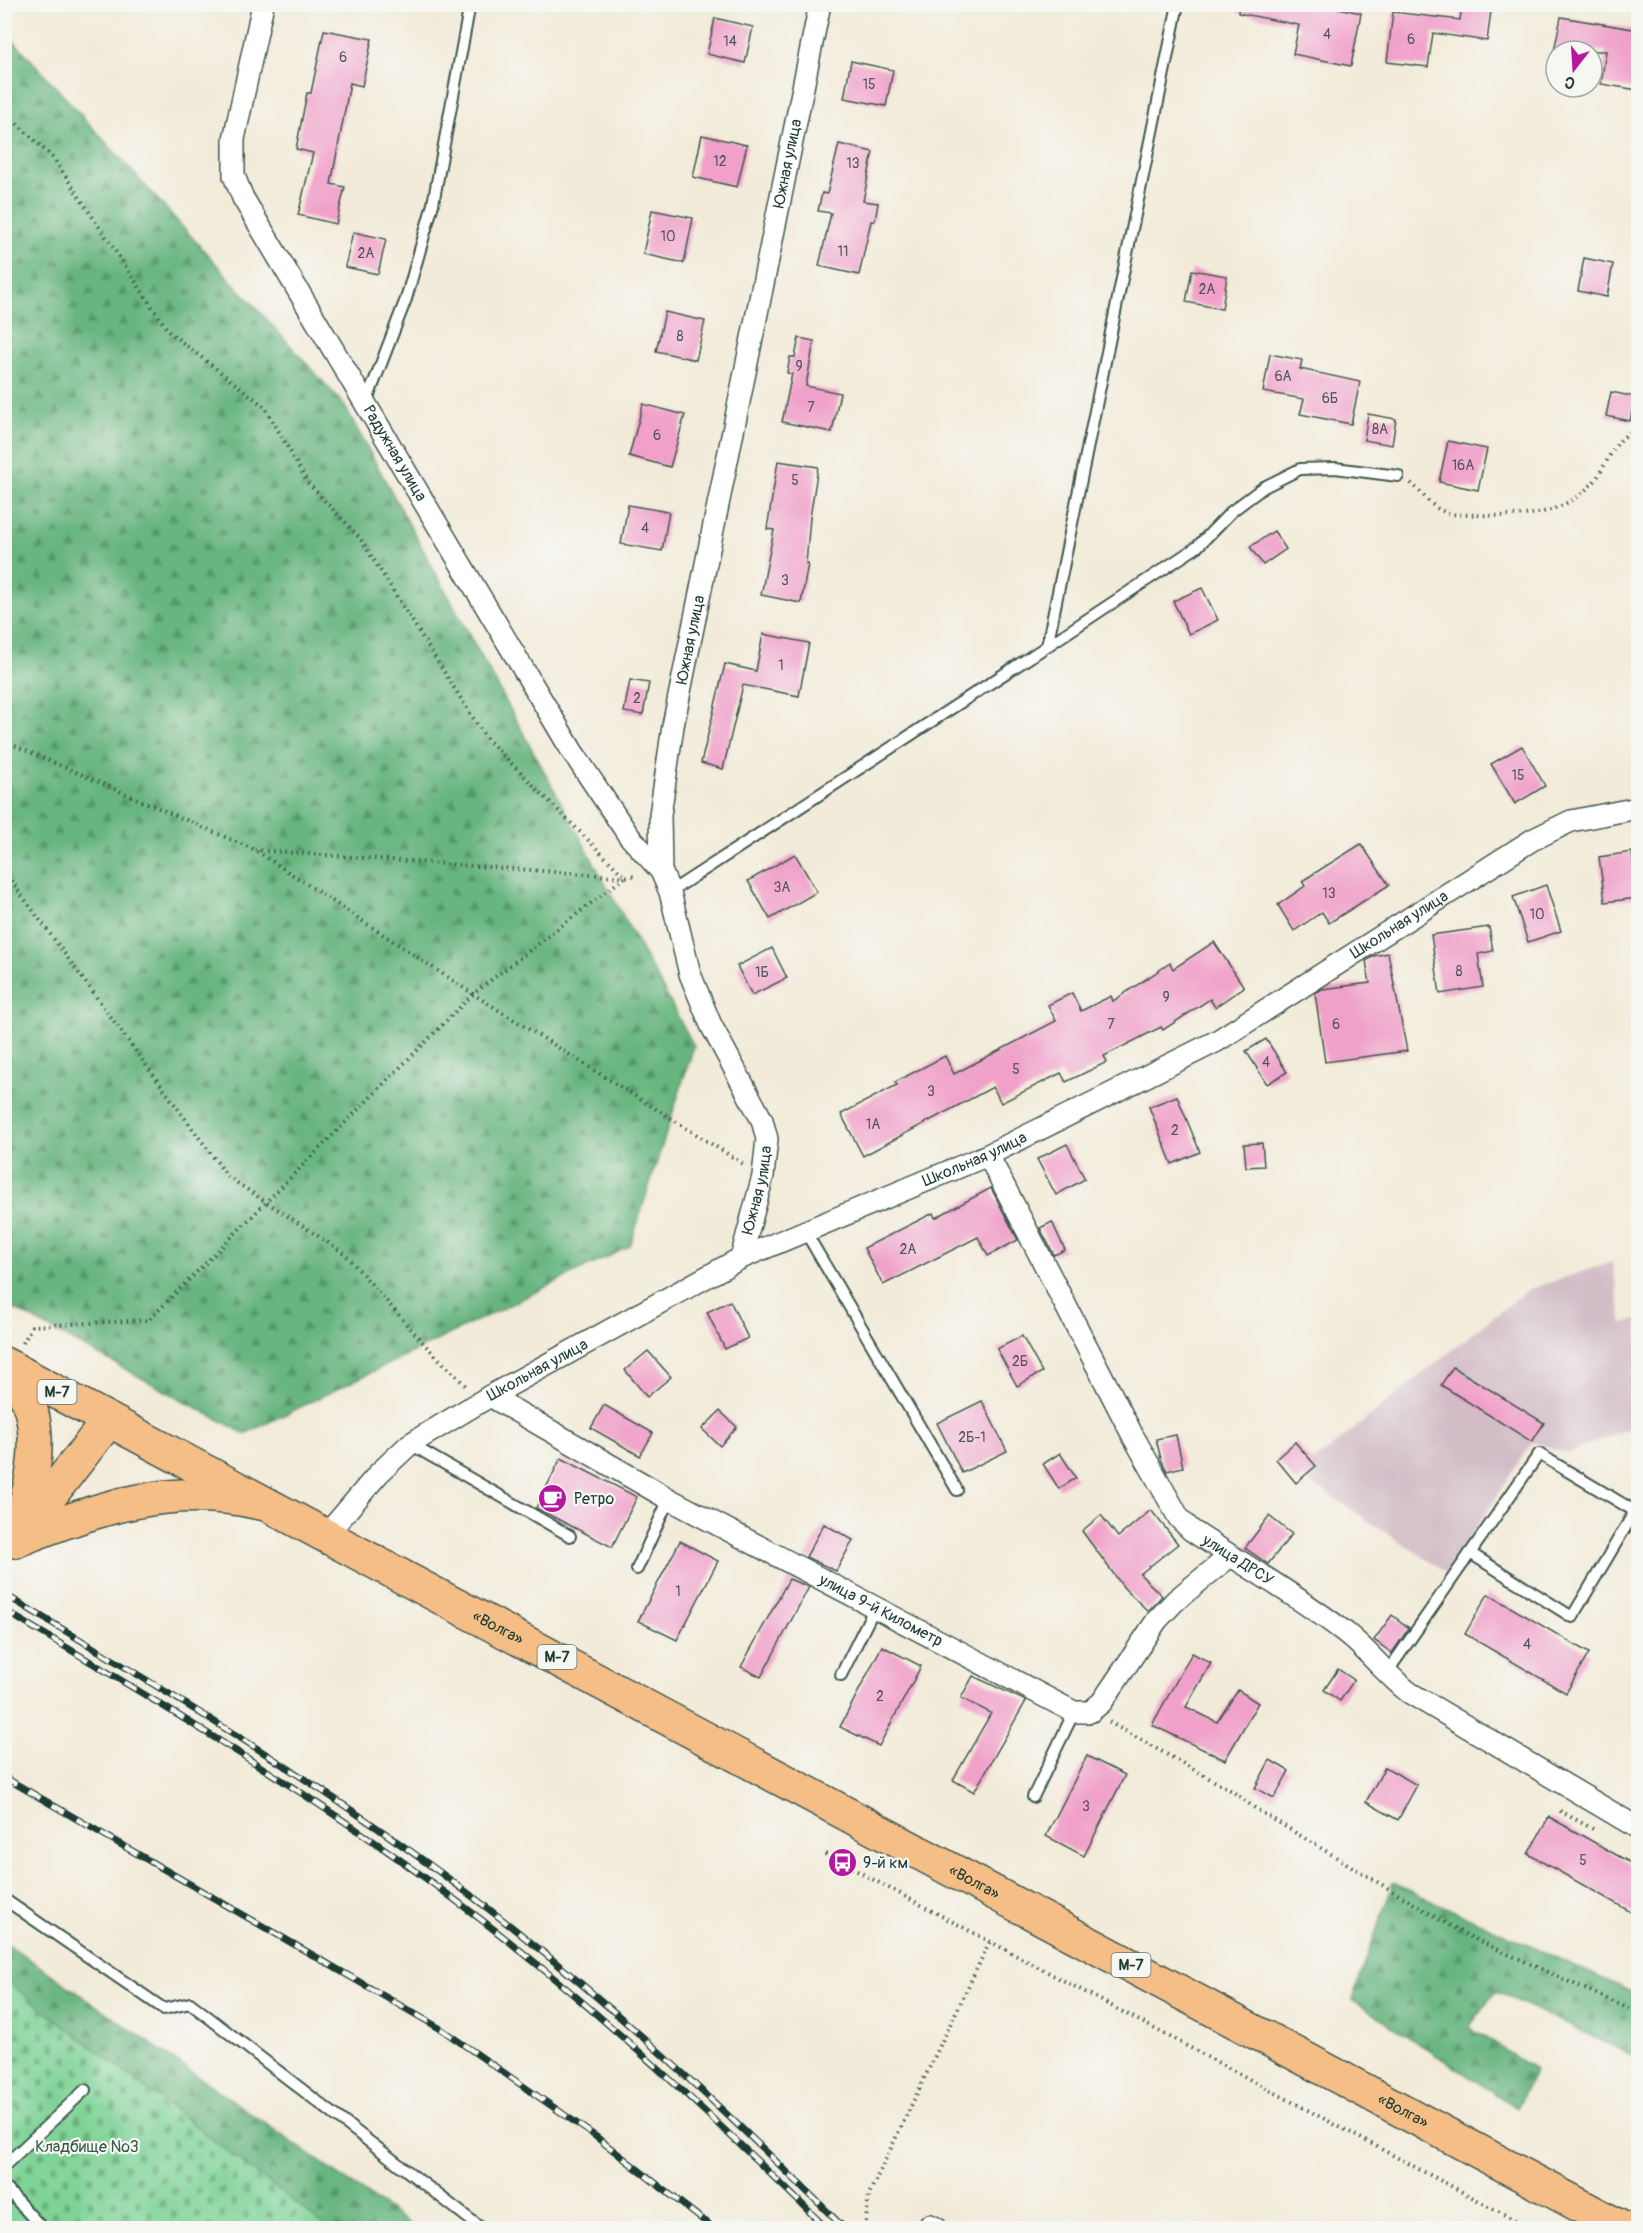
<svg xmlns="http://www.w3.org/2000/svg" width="1643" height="2233" font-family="Pangolin,sans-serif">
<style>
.industrial{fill:#d2bdc7}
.forest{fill:url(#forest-firs);stroke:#43795a;stroke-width:1.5}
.cemetery{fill:url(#cemetery-stones);stroke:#4f8865;stroke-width:1.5}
.building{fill:#f0a0c9}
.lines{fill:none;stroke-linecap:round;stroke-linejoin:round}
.lane-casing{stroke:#3f574d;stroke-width:14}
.street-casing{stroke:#3f574d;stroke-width:24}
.primary-casing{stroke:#3f574d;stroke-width:36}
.highway-casing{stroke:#3f574d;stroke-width:36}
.path{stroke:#3f574d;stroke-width:4;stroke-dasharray:1.5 4.5;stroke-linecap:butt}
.lane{stroke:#fff;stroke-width:10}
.street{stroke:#fff;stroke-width:21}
.primary{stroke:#f6be87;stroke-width:33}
.highway{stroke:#f6be87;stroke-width:33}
.rail-casing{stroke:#1f3d34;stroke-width:7}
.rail{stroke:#f6f6f2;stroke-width:4.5;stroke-dasharray:14;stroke-linecap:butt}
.labels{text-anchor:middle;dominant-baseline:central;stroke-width:4.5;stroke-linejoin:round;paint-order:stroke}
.number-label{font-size:14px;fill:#535659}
.shield{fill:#f6f6f2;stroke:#60746d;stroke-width:1.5}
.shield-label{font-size:15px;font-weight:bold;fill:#1f3d34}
.street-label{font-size:16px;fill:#1f3d34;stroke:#f6f6f2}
.poi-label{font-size:16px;fill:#1f3d34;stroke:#f6f6f2;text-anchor:start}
.park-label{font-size:16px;fill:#325b48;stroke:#f6f6f2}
</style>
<defs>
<pattern id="forest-firs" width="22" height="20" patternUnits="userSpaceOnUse" patternTransform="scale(1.5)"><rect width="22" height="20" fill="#67b57f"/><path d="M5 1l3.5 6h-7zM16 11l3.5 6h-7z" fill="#549469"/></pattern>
<pattern id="cemetery-stones" width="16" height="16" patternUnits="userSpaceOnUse" patternTransform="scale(1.5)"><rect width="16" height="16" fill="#7fd396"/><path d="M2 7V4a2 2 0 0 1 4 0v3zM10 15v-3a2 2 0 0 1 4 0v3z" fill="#67ac7b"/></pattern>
</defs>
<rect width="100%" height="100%" fill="#f6f6f2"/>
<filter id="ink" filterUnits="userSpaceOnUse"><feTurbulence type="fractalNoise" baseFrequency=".0167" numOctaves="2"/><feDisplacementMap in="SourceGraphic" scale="12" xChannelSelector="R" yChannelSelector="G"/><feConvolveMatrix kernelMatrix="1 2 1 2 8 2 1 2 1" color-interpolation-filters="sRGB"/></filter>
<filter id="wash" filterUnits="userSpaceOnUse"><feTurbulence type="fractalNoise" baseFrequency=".008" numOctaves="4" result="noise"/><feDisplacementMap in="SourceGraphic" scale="24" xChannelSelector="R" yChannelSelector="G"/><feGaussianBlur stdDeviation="1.35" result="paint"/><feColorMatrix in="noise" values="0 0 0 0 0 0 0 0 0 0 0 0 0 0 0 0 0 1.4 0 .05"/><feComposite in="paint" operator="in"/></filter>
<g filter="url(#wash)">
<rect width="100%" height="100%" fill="#f2ebd9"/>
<path class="industrial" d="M1612 1262 1623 1323 1638 1320V1425L1568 1453 1532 1442 1447 1573 1298 1474 1527 1290Z"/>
<g class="forest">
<path d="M4 30 344 405 694 1046 630 1246 245 1434 5 1304Z"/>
<path d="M1393 1883 1638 1995V2058L1496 1991 1469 2027 1535 2070 1517 2108 1352 2000Z"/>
<path d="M5 1942 415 2228H5Z"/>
</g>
<path class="cemetery" d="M5 1980 328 2228H5Z"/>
<g id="blocks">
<g class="building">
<path d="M1239 4H1319L1361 13 1351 66 1293 54 1299 25 1238 13Z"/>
<path d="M1462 4H1492L1487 41 1433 33 1428 67 1387 62 1393 12 1460 20Z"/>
<path d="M1561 17 1638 30V90L1601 84 1606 51H1554Z"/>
<path d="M715 18 753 27 745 63 707 54Z"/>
<path d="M324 30 372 39 362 86 350 83 331 184 345 187 336 224 298 215 313 153 296 149 307 93H311Z"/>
<path d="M851 61 893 70 886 106 844 98Z"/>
<path d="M702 135 747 145 737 187 693 177Z"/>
<path d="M839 144 873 152 863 201 878 203 875 221H871L859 275 819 266 831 213 818 211 822 193 827 194Z"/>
<path d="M652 210 693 218 684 263 643 254Z"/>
<path d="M353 232 386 239 378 274 345 267Z"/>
<path d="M1584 258 1613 264 1607 297 1578 291Z"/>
<path d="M1192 270 1227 276 1222 309 1186 302Z"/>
<path d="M665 312 705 321 696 360 656 351Z"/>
<path d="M799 338 814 341 806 386 840 393 832 432 782 422 792 374 787 373 790 357H795Z"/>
<path d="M1270 354 1302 360 1300 369 1360 382 1351 424 1300 414 1304 399 1263 392Z"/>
<path d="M1611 392 1635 397 1630 421 1606 416Z"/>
<path d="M643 404 685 415 670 467 629 456Z"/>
<path d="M1368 414 1396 419 1392 445 1364 440Z"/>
<path d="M1448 441 1487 449 1478 490 1439 482Z"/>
<path d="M778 461 818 467 810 518 806 564H808L801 603 761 595 774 530 767 529Z"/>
<path d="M628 505 669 512 662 551 621 544Z"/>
<path d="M1274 531 1286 549 1263 565 1250 547Z"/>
<path d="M1202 588 1218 620 1189 634 1173 601Z"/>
<path d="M763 634 809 643 799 696 743 685 723 769 701 763 725 664 756 671Z"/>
<path d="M630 680 649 683 643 715 624 712Z"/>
<path d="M1522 746 1545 786 1515 804 1491 764Z"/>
<path d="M1361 844 1389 885 1329 923 1322 912 1294 931 1278 905 1305 886 1302 881Z"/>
<path d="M1632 852 1638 898 1605 902 1599 857Z"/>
<path d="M795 854 817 892 770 919 748 881Z"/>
<path d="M1546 885 1561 931 1528 942 1513 897Z"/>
<path d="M1489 927 1493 951 1478 954 1483 987 1440 994 1431 935Z"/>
<path d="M1214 942 1244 987 1215 1007 1210 999 1163 1030 1161 1027 1104 1056 1107 1062 1066 1082 1061 1073 1001 1103 993 1087 863 1156 841 1114 897 1085 895 1082 945 1056 954 1074 1056 1021 1048 1005 1072 993 1081 1011 1111 996 1113 1001 1170 963 1173 969Z"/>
<path d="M772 948 787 978 752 995 737 966Z"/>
<path d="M1388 953 1407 1051 1325 1062 1315 993 1322 989 1370 983 1366 961 1374 956Z"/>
<path d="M1266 1039 1287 1072 1267 1084 1246 1051Z"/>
<path d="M1177 1096 1200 1152 1172 1164 1149 1107Z"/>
<path d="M1262 1143 1264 1166 1246 1167 1244 1144Z"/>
<path d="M1067 1144 1085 1179 1056 1195 1037 1159Z"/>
<path d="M991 1188 1018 1240 988 1256 978 1237 883 1285 864 1248 933 1213 935 1218Z"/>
<path d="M1052 1222 1065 1250 1054 1255 1040 1228Z"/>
<path d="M730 1301 748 1338 725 1349 707 1312Z"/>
<path d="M1022 1336 1042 1372 1017 1386 997 1349Z"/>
<path d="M648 1351 671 1377 647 1397 625 1370Z"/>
<path d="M1453 1367 1544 1423 1532 1442 1441 1385Z"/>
<path d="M982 1401 1007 1451 962 1473 937 1423Z"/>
<path d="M604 1405 653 1433 640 1456 591 1428Z"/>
<path d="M720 1411 737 1427 720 1446 702 1429Z"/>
<path d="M1176 1435 1183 1467 1167 1471 1161 1459 1156 1439Z"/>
<path d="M1295 1442 1316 1466 1296 1483 1276 1459Z"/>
<path d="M1060 1453 1076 1478 1059 1489 1043 1464Z"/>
<path d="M561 1458 637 1497 612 1547 536 1508Z"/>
<path d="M1151 1510 1178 1544 1140 1574 1162 1596 1148 1611 1124 1588 1082 1531 1101 1515 1118 1537Z"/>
<path d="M1269 1516 1292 1534 1268 1564 1245 1548Z"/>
<path d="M824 1524 853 1540 836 1571 806 1557Z"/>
<path d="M680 1541 718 1561 677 1640 638 1621Z"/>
<path d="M789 1579 809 1587 761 1677 741 1667Z"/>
<path d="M1488 1594 1589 1653 1566 1693 1465 1634Z"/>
<path d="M1392 1615 1409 1628 1392 1653 1374 1640Z"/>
<path d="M882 1646 921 1666 879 1746 840 1727Z"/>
<path d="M1192 1653 1211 1663 1186 1707 1217 1722 1238 1690 1258 1703 1225 1760 1152 1725Z"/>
<path d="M1338 1669 1354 1680 1340 1701 1324 1690Z"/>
<path d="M973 1676 1026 1701 974 1792 953 1780 991 1713 961 1698Z"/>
<path d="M1087 1756 1125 1775 1084 1856 1046 1836Z"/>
<path d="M1270 1760 1289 1771 1274 1798 1255 1788Z"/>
<path d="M1385 1767 1417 1785 1398 1820 1366 1802Z"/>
<path d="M1549 1817 1638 1867V1916L1528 1854Z"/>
</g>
</g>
</g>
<g filter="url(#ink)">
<use href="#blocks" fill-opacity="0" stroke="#3f574d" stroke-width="1.5"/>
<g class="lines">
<defs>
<g id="lane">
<path d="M366 403 406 299 433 204 470 4"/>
<path d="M1047 646 1197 547 1232 511 1264 487 1300 469 1335 468 1398 476"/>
<path d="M670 892 1047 646 1178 4"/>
<path d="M805 1231 957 1490"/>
<path d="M410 1444 570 1536"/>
<path d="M1470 1553 1572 1617 1635 1511"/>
<path d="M637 1569 669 1499"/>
<path d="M1386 1674 1539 1454 1638 1513"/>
<path d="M841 1675 876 1605"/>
<path d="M1033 1797 1074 1712"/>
<path d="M4 1899 164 2009 190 2003 481 2228"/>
<path d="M4 2166 85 2090"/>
<path d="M4 2186 42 2228"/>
</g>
<g id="street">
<path id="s1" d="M263 4 234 139V176L243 198 572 751 629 836 661 871"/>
<path id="s2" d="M988 1155 1133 1436 1179 1518 1191 1530C1242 1564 1297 1595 1346 1633 1369 1651 1386 1675 1410 1693L1638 1828"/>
<path id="s3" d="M741 1258 763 1176 767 1139 762 1120 711 1025 690 974 670 892 661 871 660 815 673 726 820 4"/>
<path id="s4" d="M490 1396 669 1499 1074 1712H1090L1102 1702 1157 1620 1176 1600 1230 1556"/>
<path id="s5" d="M327 1534 379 1473 410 1444 490 1396 741 1258 988 1155 1217 1041 1532 840 1571 821 1638 808"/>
<path d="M930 2225 936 2228"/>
</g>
<g id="primary">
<path d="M12 1368C19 1382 27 1395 31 1410 43 1454 27 1500 15 1541"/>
<path d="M25 1528 109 1420"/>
<path d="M15 1541C96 1508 172 1482 260 1503"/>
</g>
<g id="highway">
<path id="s6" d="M4 1364 1622 2228"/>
</g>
</defs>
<use href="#lane" class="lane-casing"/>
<use href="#street" class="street-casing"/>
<use href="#primary" class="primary-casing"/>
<use href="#highway" class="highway-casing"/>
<g class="path">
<path d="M4 111 54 159 169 332 265 407 308 483 360 538 485 737 625 877 636 875"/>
<path d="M1411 483C1423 493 1429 506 1445 512 1454 516 1467 514 1477 515 1521 517 1558 518 1592 484 1605 471 1616 430 1638 432"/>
<path d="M4 741 255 850 473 994 745 1165"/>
<path d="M4 871 228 1177 344 1253 426 1346 466 1386"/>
<path d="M23 1343 32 1326 149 1320 473 994 625 877 255 850"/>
<path d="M1109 1722 1232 1791 1256 1809 1464 1934 1638 2013"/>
<path d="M1560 1811 1593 1829"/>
<path d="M1629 1849 1638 1854"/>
<path d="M825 1854 1530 2228"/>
<path d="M1638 2094 1634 2117 1638 2124"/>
<path d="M865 2228 869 2194 990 1941"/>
</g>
<use href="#lane" class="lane"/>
<use href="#street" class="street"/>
<use href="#primary" class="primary"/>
<use href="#highway" class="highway"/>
<defs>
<g id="rail">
<path d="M4 1594C180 1700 358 1804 518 1932 634 2024 740 2125 844 2228"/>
<path d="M4 1610C177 1714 353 1817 511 1943 622 2032 725 2128 826 2228"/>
<path d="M4 1777 441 2029 595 2136 713 2228"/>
</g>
</defs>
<use href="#rail" class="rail-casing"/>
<use href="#rail" class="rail"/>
</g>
</g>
<defs>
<symbol id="cafe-disc" viewBox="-11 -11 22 22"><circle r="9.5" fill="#b5179e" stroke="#f6f6f2"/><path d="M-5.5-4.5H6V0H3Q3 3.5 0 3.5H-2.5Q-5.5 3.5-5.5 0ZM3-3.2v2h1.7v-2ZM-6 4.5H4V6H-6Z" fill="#fff"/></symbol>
<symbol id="bus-disc" viewBox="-11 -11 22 22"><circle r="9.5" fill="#b5179e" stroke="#f6f6f2"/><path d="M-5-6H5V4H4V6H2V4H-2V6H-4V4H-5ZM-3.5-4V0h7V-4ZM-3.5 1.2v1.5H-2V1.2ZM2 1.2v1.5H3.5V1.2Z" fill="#fff"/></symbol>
</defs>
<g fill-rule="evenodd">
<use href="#cafe-disc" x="536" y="1482" width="33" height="33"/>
<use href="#bus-disc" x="826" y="1846" width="33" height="33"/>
</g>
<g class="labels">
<g class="number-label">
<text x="1327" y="34">4</text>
<text x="1411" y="39">6</text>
<text x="730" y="41">14</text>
<text x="343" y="57">6</text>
<text x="869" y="84">15</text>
<text x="720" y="161">12</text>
<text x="853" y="163">13</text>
<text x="668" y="236">10</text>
<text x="843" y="251">11</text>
<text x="366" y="253">2А</text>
<text x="1207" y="289">2А</text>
<text x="680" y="336">8</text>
<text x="799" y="366">9</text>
<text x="1283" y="376">6А</text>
<text x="1330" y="398">6Б</text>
<text x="811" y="407">7</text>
<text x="1380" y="429">8А</text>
<text x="657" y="435">6</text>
<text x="1463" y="465">16А</text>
<text x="795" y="480">5</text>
<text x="645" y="528">4</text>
<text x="785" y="580">3</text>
<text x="781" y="665">1</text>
<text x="637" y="698">2</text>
<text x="1518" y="775">15</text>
<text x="782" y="887">3А</text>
<text x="1329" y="893">13</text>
<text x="1537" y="914">10</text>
<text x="1459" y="971">8</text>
<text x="762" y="972">1Б</text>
<text x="1166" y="997">9</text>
<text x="1111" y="1024">7</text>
<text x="1336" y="1024">6</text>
<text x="1266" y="1062">4</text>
<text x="1016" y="1069">5</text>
<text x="931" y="1091">3</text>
<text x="873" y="1124">1А</text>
<text x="1175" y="1130">2</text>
<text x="908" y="1249">2А</text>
<text x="1020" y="1361">2Б</text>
<text x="972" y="1437">2Б-1</text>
<text x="678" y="1591">1</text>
<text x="1527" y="1644">4</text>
<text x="880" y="1696">2</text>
<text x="1086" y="1806">3</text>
<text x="1583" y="1860">5</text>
</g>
<g class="shield">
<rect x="37.5" y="1380" width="39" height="24" rx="4.5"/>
<rect x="537.5" y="1645" width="39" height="24" rx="4.5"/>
<rect x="1111.5" y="1953" width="39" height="24" rx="4.5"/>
</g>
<g class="shield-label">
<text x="57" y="1392">М-7</text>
<text x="557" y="1657">М-7</text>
<text x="1131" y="1965">М-7</text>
</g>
<g class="street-label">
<text stroke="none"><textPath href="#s3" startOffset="1132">Южная улица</textPath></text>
<text stroke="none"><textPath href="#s1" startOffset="496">Радужная улица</textPath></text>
<text stroke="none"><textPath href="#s3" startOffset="646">Южная улица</textPath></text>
<text stroke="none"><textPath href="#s5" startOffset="1242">Школьная улица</textPath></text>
<text stroke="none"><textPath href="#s5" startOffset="756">Школьная улица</textPath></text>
<text stroke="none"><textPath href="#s3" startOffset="70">Южная улица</textPath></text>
<text stroke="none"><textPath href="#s5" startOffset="270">Школьная улица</textPath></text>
<text stroke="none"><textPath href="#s2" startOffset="483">улица ДРСУ</textPath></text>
<text stroke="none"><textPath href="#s4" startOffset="446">улица 9-й Километр</textPath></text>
<text stroke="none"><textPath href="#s6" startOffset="560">«Волга»</textPath></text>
<text stroke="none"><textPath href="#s6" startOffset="1100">«Волга»</textPath></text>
<text stroke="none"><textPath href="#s6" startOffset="1586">«Волга»</textPath></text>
</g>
<g class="poi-label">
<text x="574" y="1499">Ретро</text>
<text x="863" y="1863">9-й км</text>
</g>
<g class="park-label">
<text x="87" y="2147">Кладбище №3</text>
</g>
</g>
<rect width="1643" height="2233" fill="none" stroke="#f6f6f2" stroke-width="24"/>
<g transform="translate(1574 69) rotate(197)"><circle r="28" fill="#f6f6f2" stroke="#a0aca6" stroke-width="1.5"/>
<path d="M0-4.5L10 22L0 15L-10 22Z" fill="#b5179e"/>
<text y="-9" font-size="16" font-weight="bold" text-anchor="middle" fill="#1f3d34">С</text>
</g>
</svg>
